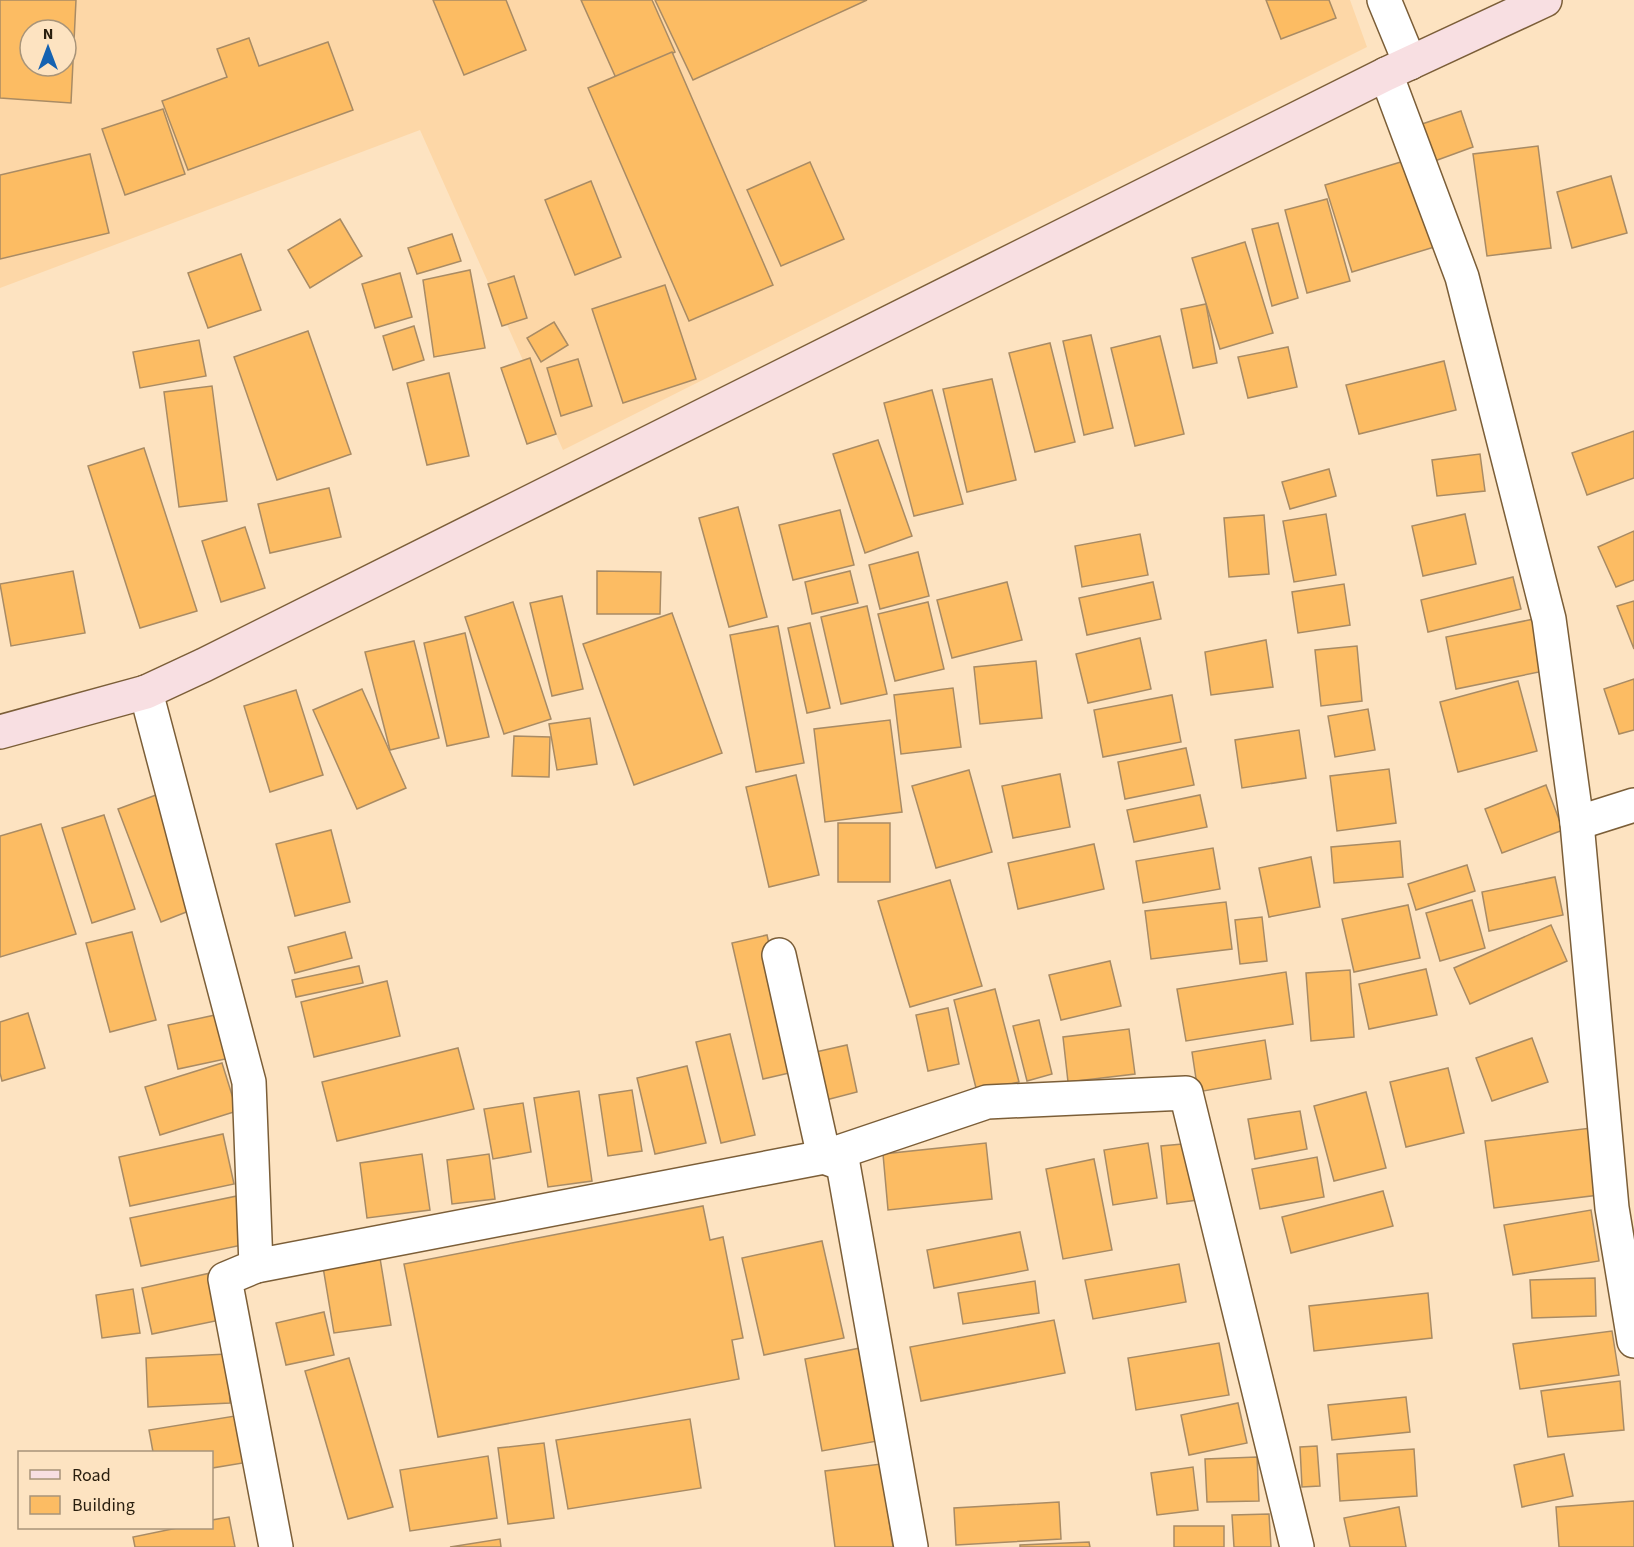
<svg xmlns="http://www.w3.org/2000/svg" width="1634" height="1547" font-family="'Source Sans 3',sans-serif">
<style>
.built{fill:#fdd7a7;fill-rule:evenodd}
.building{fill:#fcbc63;stroke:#a98b64;stroke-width:1.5;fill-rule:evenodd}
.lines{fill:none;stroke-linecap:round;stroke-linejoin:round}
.street-casing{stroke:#7b5e38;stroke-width:36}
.secondary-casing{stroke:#7b5e38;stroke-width:36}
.street{stroke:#fff;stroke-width:33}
.secondary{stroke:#f8dfe2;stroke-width:33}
</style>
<rect width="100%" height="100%" fill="#fde3c1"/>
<path class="built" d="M0 0H1350L1367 47 563 450 420 130 0 288ZM30 30H66V66H30Z"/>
<g class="building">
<path d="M0 0H76L71 103 0 98ZM30 30H66V66H30Z"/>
<path d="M433 0H506L526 50 464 75Z"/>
<path d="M581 0H652L675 52 616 78Z"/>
<path d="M655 0H867L693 80Z"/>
<path d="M1266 0H1329L1336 18 1281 39Z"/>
<path d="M249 38 259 66 328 42 353 110 188 170 162 101 227 77 217 49Z"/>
<path d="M672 52 773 285 689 321 588 88Z"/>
<path d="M163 109 185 174 125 195 102 129Z"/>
<path d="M1461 111 1473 147 1432 162 1419 125Z"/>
<path d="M1538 146 1551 248 1487 256 1473 154Z"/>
<path d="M90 154 109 233 0 259V175Z"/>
<path d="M1414 158 1441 245 1352 272 1325 185Z"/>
<path d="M810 162 844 239 781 266 747 190Z"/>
<path d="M1611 176 1627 233 1572 248 1557 192Z"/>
<path d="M591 181 621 257 575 275 545 200Z"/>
<path d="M1327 199 1350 281 1307 293 1285 210Z"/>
<path d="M340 219 362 256 310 288 288 250Z"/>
<path d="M1278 223 1298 298 1272 306 1252 229Z"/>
<path d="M452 234 461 261 417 274 408 248Z"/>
<path d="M1245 242 1273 333 1220 349 1192 258Z"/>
<path d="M241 254 261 310 208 328 188 273Z"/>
<path d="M470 270 485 348 434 357 423 280Z"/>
<path d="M400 273 412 317 375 328 362 284Z"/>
<path d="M514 276 527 318 502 326 488 284Z"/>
<path d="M665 285 696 379 623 403 592 309Z"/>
<path d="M1206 304 1217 363 1193 368 1181 309Z"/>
<path d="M554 322 568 345 541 362 527 338Z"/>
<path d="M414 326 424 360 393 370 383 336Z"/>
<path d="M308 331 351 454 277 480 234 357Z"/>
<path d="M1091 335 1113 428 1084 435 1063 341Z"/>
<path d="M1160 336 1184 434 1135 446 1111 348Z"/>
<path d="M199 340 206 376 140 388 133 352Z"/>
<path d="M1050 343 1075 442 1035 452 1009 353Z"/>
<path d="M1288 347 1297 387 1248 398 1238 357Z"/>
<path d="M530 358 556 434 527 444 501 368Z"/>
<path d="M578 359 592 406 561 416 547 368Z"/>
<path d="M1444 361 1456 410 1359 434 1346 385Z"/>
<path d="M449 373 469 456 427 465 407 383Z"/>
<path d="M992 379 1016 480 967 492 943 389Z"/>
<path d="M212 386 227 501 179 507 164 392Z"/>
<path d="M932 390 963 504 914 516 884 403Z"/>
<path d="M1634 431V478L1587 495 1572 453Z"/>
<path d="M878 440 912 536 865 553 833 454Z"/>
<path d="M144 448 197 611 140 628 88 466Z"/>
<path d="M1480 454 1485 491 1437 496 1432 460Z"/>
<path d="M1329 469 1336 496 1290 509 1282 482Z"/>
<path d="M329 488 341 537 270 553 258 504Z"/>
<path d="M738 507 767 617 729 627 699 518Z"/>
<path d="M840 510 854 565 793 580 779 525Z"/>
<path d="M1326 514 1336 575 1294 582 1283 521Z"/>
<path d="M1465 514 1476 564 1423 576 1412 526Z"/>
<path d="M1264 515 1269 574 1229 577 1224 518Z"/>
<path d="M245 527 265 588 221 602 202 541Z"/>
<path d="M1634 531V580L1616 587 1598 547Z"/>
<path d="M1140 534 1148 575 1082 587 1075 546Z"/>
<path d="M918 552 929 596 880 609 869 565Z"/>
<path d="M73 571 85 633 11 646 0 584Z"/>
<path d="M597 571 661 572 660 614H597Z"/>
<path d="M850 571 858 603 812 614 805 582Z"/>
<path d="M1513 577 1521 609 1428 632 1421 600Z"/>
<path d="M1007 582 1022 640 952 658 937 600Z"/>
<path d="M1153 582 1161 619 1087 635 1079 598Z"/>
<path d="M1344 584 1350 625 1298 633 1292 592Z"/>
<path d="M562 596 583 689 552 696 530 603Z"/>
<path d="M1634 601V649L1617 606Z"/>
<path d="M513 602 551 719 504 734 465 617Z"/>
<path d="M928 602 944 669 895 681 878 614Z"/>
<path d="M867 606 887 694 841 704 821 617Z"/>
<path d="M672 613 722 753 634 785 583 644Z"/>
<path d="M1534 619 1544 671 1456 689 1446 637Z"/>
<path d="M810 623 830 708 807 713 788 628Z"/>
<path d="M778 626 804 763 756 772 730 635Z"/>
<path d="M465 633 489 737 447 746 424 643Z"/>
<path d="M1140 638 1151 689 1088 703 1076 654Z"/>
<path d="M1266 640 1273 687 1211 695 1205 652Z"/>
<path d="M414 641 439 738 390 750 365 652Z"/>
<path d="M1357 646 1362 701 1321 706 1315 650Z"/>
<path d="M1036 661 1042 718 980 724 974 667Z"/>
<path d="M1634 679V730L1619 734 1604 689Z"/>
<path d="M1518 681 1537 751 1458 772 1440 702Z"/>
<path d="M953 688 961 747 901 754 894 695Z"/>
<path d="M362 689 406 788 357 809 313 710Z"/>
<path d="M296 690 323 775 270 792 244 706Z"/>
<path d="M1172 695 1181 742 1103 757 1094 710Z"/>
<path d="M1368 709 1375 750 1335 757 1328 716Z"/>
<path d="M590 718 597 764 557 770 549 724Z"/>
<path d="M890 720 902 812 825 822 814 729Z"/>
<path d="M1299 730 1306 778 1242 788 1235 740Z"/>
<path d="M514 736 550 737 549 777 512 776Z"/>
<path d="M1186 748 1194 785 1125 799 1118 762Z"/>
<path d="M1389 769 1396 823 1337 831 1330 776Z"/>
<path d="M969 770 992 852 936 868 912 786Z"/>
<path d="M1060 774 1070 827 1013 838 1002 786Z"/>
<path d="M796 775 819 875 769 887 746 787Z"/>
<path d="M1546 785 1563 830 1502 853 1485 809Z"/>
<path d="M156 795 199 907 161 922 118 809Z"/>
<path d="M1200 795 1207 827 1134 842 1127 810Z"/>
<path d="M104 815 135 909 92 923 62 828Z"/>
<rect x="838" y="823" width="52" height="59"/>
<path d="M41 824 76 934 0 957V836Z"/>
<path d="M331 830 350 902 295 916 276 844Z"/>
<path d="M1400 841 1403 877 1334 883 1331 847Z"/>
<path d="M1094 844 1104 889 1018 909 1008 863Z"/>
<path d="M1213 848 1220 889 1143 903 1136 861Z"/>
<path d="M1311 857 1320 907 1269 917 1259 868Z"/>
<path d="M1467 865 1475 891 1416 910 1408 884Z"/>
<path d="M1555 877 1563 915 1489 931 1482 892Z"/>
<path d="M950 880 982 986 910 1007 878 901Z"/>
<path d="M1472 900 1485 948 1440 961 1426 913Z"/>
<path d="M1226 902 1232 949 1151 959 1145 911Z"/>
<path d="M1408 905 1420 958 1354 972 1342 919Z"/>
<path d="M1262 917 1267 961 1240 964 1235 920Z"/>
<path d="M1551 925 1567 961 1470 1004 1454 968Z"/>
<path d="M132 932 156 1020 110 1032 86 943Z"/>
<path d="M345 932 352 958 295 973 288 947Z"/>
<path d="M767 935 798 1071 763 1079 732 943Z"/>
<path d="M1110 961 1121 1006 1061 1020 1049 975Z"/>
<path d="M359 966 363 983 296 997 292 980Z"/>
<path d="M1426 969 1437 1015 1369 1029 1359 984Z"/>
<path d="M1350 970 1354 1037 1311 1041 1306 973Z"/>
<path d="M1286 972 1293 1024 1186 1041 1177 989Z"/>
<path d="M387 981 400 1036 314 1057 301 1002Z"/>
<path d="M995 989 1019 1082 977 1092 954 1000Z"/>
<path d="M948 1008 959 1064 928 1071 916 1015Z"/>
<path d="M28 1013 45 1068 2 1081 0 1073V1022Z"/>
<path d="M220 1014 230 1058 178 1069 168 1025Z"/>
<path d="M1039 1020 1052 1074 1027 1081 1013 1026Z"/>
<path d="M1129 1029 1135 1074 1068 1082 1063 1037Z"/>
<path d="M730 1034 755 1135 721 1143 696 1042Z"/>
<path d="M1532 1038 1548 1082 1492 1101 1476 1058Z"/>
<path d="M1265 1040 1271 1079 1198 1092 1192 1052Z"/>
<path d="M847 1045 857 1092 822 1101 811 1053Z"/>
<path d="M458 1048 474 1109 337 1141 322 1082Z"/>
<path d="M222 1063 237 1111 160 1135 145 1087Z"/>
<path d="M687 1066 706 1143 655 1154 637 1078Z"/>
<path d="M1448 1068 1464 1133 1406 1147 1390 1082Z"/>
<path d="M632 1090 642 1151 608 1156 599 1095Z"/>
<path d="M579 1091 592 1181 548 1187 534 1098Z"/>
<path d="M1366 1092 1386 1168 1334 1181 1314 1106Z"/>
<path d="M523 1103 531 1152 493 1159 484 1109Z"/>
<path d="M1300 1111 1307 1149 1255 1159 1248 1119Z"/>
<path d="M1591 1128 1599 1195 1494 1208 1485 1141Z"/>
<path d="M223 1134 234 1184 130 1206 119 1157Z"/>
<path d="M986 1143 992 1199 888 1210 883 1154Z"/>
<path d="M1148 1143 1157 1198 1113 1205 1104 1150Z"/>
<path d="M1193 1143 1198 1200 1167 1204 1161 1146Z"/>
<path d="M422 1154 430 1210 367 1218 360 1163Z"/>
<path d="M489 1154 495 1199 452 1204 447 1160Z"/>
<path d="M1317 1157 1324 1197 1260 1209 1252 1169Z"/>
<path d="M1094 1159 1112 1250 1063 1259 1046 1169Z"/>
<path d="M1383 1191 1393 1226 1291 1253 1282 1217Z"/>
<path d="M237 1196 247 1244 141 1266 130 1218Z"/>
<path d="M703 1206 710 1240 723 1237 743 1338 732 1340 739 1379 438 1437 404 1264Z"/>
<path d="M1591 1210 1599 1261 1513 1275 1504 1225Z"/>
<path d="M1020 1232 1028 1270 934 1288 927 1250Z"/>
<path d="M822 1241 844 1338 764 1355 742 1258Z"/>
<path d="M379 1252 391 1325 334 1333 322 1261Z"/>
<path d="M1179 1264 1186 1302 1093 1319 1085 1280Z"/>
<path d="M215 1272 225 1319 152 1334 142 1288Z"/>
<path d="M1595 1278 1596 1316 1532 1318 1530 1280Z"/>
<path d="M1035 1281 1039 1313 963 1324 958 1293Z"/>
<path d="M133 1289 140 1333 102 1338 96 1295Z"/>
<path d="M1428 1293 1432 1338 1314 1351 1309 1306Z"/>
<path d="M324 1312 334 1355 286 1365 276 1323Z"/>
<path d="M1054 1320 1065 1373 921 1401 910 1347Z"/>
<path d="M1612 1331 1619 1375 1520 1389 1513 1344Z"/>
<path d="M1219 1343 1229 1395 1136 1410 1128 1358Z"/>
<path d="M865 1347 883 1440 822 1451 805 1359Z"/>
<path d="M227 1354 230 1403 148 1407 146 1358Z"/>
<path d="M349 1358 393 1507 348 1519 305 1371Z"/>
<path d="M1620 1381 1624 1430 1548 1437 1541 1391Z"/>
<path d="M1406 1397 1410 1432 1332 1440 1328 1405Z"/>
<path d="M1238 1403 1247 1443 1189 1455 1181 1415Z"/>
<path d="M241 1415 249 1462 212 1468V1452H153L149 1430Z"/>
<path d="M690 1419 701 1488 568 1509 556 1440Z"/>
<path d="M544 1443 554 1518 508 1524 498 1448Z"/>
<path d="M1317 1446 1320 1486 1302 1487 1300 1447Z"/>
<path d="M1414 1449 1417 1496 1340 1501 1337 1454Z"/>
<path d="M1564 1454 1573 1496 1522 1507 1514 1465Z"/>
<path d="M488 1456 497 1518 410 1531 400 1470Z"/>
<path d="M1257 1457 1259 1501 1207 1502 1205 1459Z"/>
<path d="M881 1464 893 1547H835L825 1471Z"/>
<path d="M1193 1467 1198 1510 1157 1515 1151 1473Z"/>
<path d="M1634 1501V1547H1559L1556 1507Z"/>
<path d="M1059 1502 1061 1539 956 1545 954 1508Z"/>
<path d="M1399 1507 1406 1547H1350L1344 1518Z"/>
<path d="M1269 1514 1271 1547H1234L1232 1515Z"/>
<path d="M229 1517 235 1547H135L133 1537 177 1528H212V1520Z"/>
<rect x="1174" y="1526" width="50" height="21"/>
<path d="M500 1539 501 1547H450Z"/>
<path d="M1089 1542 1090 1547H1020V1545Z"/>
</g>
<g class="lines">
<defs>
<g id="street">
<path d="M1384 0 1410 63"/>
<path d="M1386 74 1462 277 1549 619 1577 823 1612 1208 1634 1341"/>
<path d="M146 692 249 1082 256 1266 225 1279 276 1547"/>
<path d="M1577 823 1634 805"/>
<path d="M779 955 824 1157 843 1164 911 1547"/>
<path d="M256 1266 824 1157 987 1102 1186 1093 1297 1547"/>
</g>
<path id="secondary" d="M0 732 146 692 204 665 1386 74 1545 0"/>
</defs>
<use href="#street" class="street-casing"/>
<use href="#secondary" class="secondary-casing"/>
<use href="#street" class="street"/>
<use href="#secondary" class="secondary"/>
</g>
<rect x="18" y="1451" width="195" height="78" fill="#fde3c1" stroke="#a89479" stroke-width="1.5"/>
<rect x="30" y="1470" width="30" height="9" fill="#f8dfe2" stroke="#a89479" stroke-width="1.5"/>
<text x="72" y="1481" font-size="18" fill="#291e0e">Road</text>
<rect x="30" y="1496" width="30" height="18" fill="#fcbc63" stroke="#a89479" stroke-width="1.5"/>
<text x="72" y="1511" font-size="18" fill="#291e0e">Building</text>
<g transform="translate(48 48)"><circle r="28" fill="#fde3c1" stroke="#a89479" stroke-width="1.5"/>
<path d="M0-4.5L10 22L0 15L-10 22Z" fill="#1562b1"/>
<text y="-9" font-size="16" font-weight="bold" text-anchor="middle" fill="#291e0e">N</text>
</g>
</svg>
